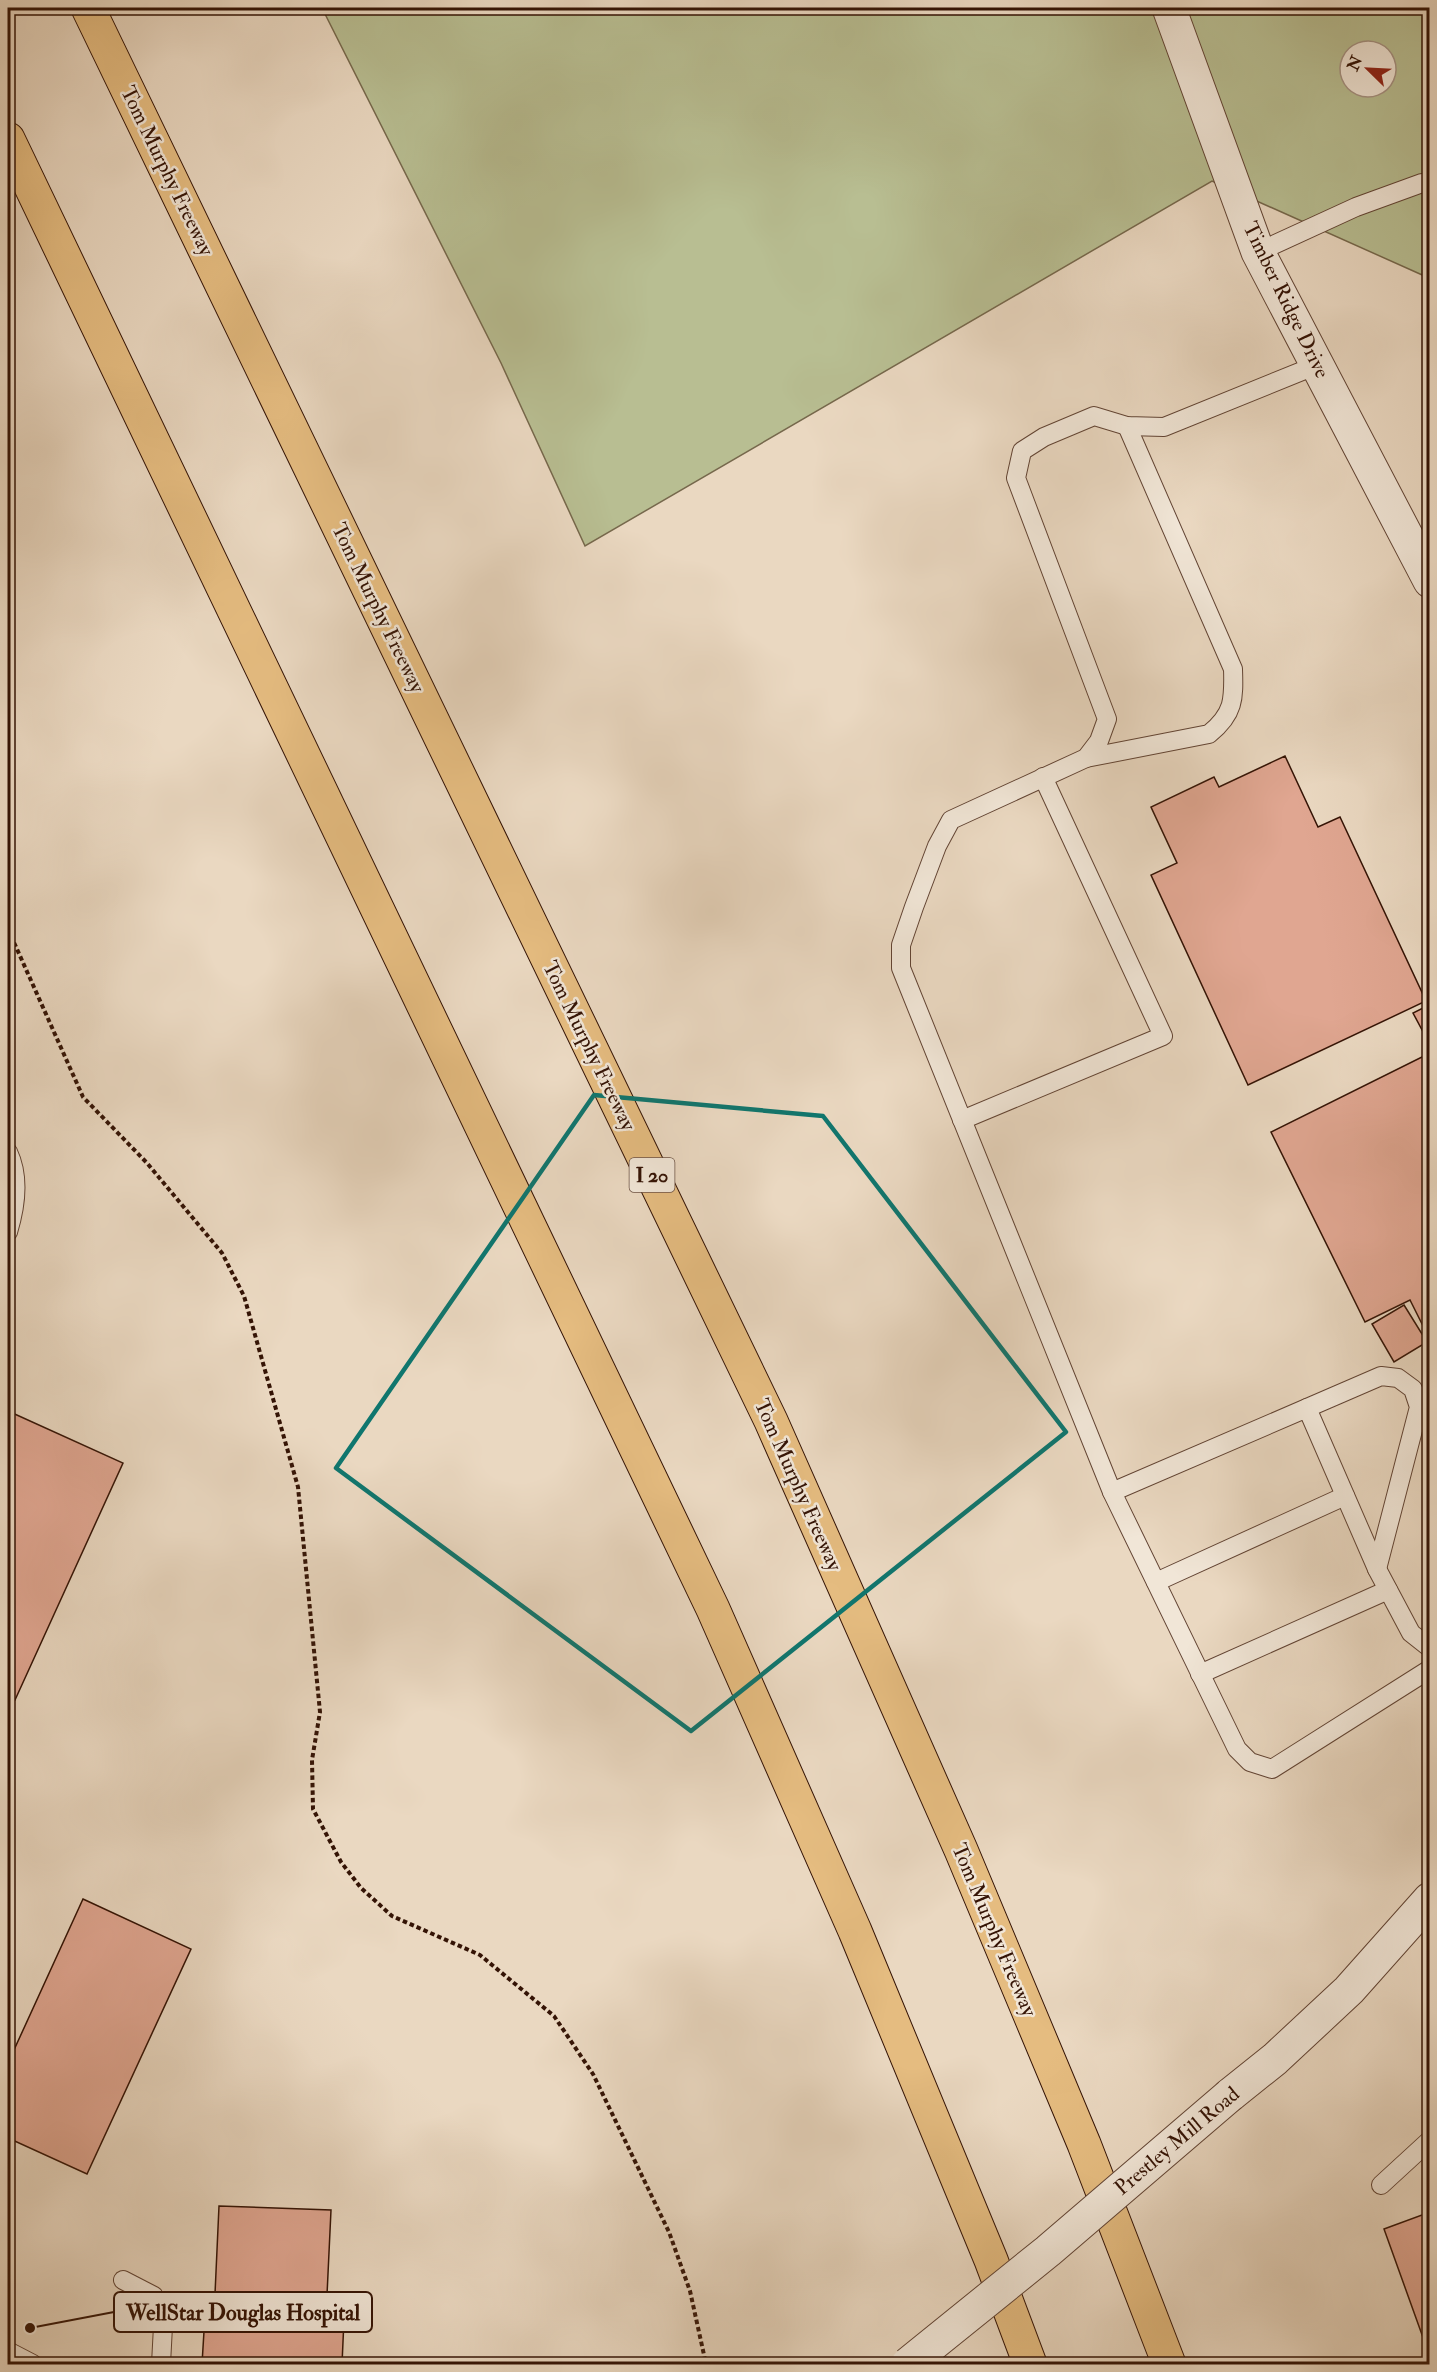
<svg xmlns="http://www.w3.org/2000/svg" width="1437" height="2372" font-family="'IM FELL Double Pica',serif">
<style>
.green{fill:#b8be92;stroke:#76684c;stroke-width:1.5;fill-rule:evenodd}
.building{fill:#e0a691;stroke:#341305;stroke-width:1.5}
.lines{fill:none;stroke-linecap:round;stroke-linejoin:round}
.service-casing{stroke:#624434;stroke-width:20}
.minor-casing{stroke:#624434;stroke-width:35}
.tertiary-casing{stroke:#624434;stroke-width:35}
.motorway-casing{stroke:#341305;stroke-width:35}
.path{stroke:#341305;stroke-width:4;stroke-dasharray:4.5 3;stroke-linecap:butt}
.service{stroke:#f1e6d7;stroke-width:18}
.minor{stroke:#f1e6d7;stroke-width:33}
.tertiary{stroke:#f1e6d7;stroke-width:33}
.motorway{stroke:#e5bc80;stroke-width:33}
.tertiary-bridge-casing{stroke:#624434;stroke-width:35;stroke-linecap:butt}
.tertiary-bridge{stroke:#f1e6d7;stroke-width:33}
.marked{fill:none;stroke:#0f766e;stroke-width:4.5;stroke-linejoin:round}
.labels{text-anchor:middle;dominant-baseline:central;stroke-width:5;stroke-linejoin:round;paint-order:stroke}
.shield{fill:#f1e6d7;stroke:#6d5244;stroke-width:1.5}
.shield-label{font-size:20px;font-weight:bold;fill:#341305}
.street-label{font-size:21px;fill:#341305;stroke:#f1e6d7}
.leader{fill:none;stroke:#341305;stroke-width:2}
.callout-dot{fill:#341305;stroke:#f1e6d7;stroke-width:2}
.callout{fill:#f1e6d7;stroke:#341305;stroke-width:2}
.callout-label{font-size:22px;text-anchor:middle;font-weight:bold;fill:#341305}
</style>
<rect width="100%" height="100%" fill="#ead8c1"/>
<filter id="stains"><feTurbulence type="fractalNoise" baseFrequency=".00333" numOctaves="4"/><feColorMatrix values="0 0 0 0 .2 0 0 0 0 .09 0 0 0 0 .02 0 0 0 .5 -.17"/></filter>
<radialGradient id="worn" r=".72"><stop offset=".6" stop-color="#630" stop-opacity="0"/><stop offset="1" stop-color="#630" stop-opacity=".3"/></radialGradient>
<path class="green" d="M322 8H1429V278L1212 181 585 546 501 363ZM1350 51H1386V87H1350Z"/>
<g class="building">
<path d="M1285 756 1318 827 1340 817 1426 1001 1248 1085 1151 875 1177 863 1151 807 1214 777 1219 787Z"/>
<path d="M1425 1007 1430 1016V1045L1413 1013Z"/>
<path d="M1430 1053V1340L1410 1300 1365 1322 1271 1132Z"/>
<path d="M1404 1305 1427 1342 1394 1362 1372 1324Z"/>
<path d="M8 1411 123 1463 15 1700 8 1696Z"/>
<path d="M83 1899 191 1949 87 2174 8 2138V2063Z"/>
<path d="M219 2206 331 2210 327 2295 345 2297 342 2364H202L205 2315 214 2316Z"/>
<path d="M1430 2212V2357L1384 2229Z"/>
</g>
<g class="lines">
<defs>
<g id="service">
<path d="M1258 252 1356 207 1422 183 1430 184"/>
<path d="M1317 365 1164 427 1127 426 1094 416 1044 437 1022 451 1016 478 1107 719 1099 741 1086 758 951 820 937 846 914 907 901 945V968L1112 1492 1307 1408 1377 1569 1411 1633 1430 1648"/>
<path d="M1086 758 1209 734C1234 714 1234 699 1233 669L1127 426"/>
<path d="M962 1120 1163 1036 1043 777"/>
<path d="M8 1152C20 1177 16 1206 8 1232"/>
<path d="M1307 1408 1381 1376 1398 1378 1413 1389 1419 1407 1377 1569"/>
<path d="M1112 1492 1237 1749 1250 1762 1272 1769 1430 1669"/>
<path d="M1156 1582 1345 1496"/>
<path d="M1200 1674 1388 1590"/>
<path d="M1381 2185 1430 2140"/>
<path d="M123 2280 154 2296 163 2326 161 2364"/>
<path d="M8 2351 33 2364"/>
</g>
<path id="minor" d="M1169 8 1258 252 1430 581"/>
<path id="tertiary" d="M1230 2095 1275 2059 1349 1990 1430 1899"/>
<g id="motorway">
<path d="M88 8 771 1421 961 1850 1084 2144 1169 2364"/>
<path d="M8 139 713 1609 855 1931 991 2260 1030 2364"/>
</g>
</defs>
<use href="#service" class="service-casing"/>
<use href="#minor" class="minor-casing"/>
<use href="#tertiary" class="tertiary-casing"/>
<use href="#motorway" class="motorway-casing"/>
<path class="path" d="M8 929 83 1097 147 1163 222 1253 244 1296 298 1487 320 1712 312 1760 313 1809 341 1862 361 1888 392 1916 480 1955 554 2016 593 2074 669 2232 690 2291 706 2364"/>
<use href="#service" class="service"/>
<use href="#minor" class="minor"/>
<use href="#tertiary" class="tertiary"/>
<use href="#motorway" class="motorway"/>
<defs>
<path id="tertiary-bridge" d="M908 2364 1048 2251 1230 2095"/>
</defs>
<use href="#tertiary-bridge" class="tertiary-bridge-casing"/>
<use href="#tertiary-bridge" class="tertiary-bridge"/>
</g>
<path class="marked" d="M594 1095 823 1116 1066 1432 691 1731 336 1468Z"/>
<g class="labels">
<rect class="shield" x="629.5" y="1158" width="45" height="34" rx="4.5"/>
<g class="shield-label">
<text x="652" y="1175">I 20</text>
</g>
<g class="street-label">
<text transform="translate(167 171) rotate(64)">Tom Murphy Freeway</text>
<text transform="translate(1286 300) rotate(64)">Timber Ridge Drive</text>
<text transform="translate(378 608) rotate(64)">Tom Murphy Freeway</text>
<text transform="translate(589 1046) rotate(64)">Tom Murphy Freeway</text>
<text transform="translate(798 1485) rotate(66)">Tom Murphy Freeway</text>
<text transform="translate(994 1930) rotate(67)">Tom Murphy Freeway</text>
<text transform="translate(1177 2141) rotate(-40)">Prestley Mill Road</text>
</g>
</g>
<path class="leader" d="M30 2328L114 2312"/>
<circle class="callout-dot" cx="30" cy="2328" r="6"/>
<rect class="callout" x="114" y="2292" width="258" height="40" rx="6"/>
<g class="callout-label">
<text x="243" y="2320">WellStar Douglas Hospital</text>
</g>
<rect width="1437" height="2372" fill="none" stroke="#ead8c1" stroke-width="30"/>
<rect x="9" y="9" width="1419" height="2354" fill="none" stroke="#341305" stroke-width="3"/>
<rect x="15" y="15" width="1407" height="2342" fill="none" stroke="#341305" stroke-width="1.5"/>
<g transform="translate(1368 69) rotate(294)"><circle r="28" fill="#f1e6d7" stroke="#a59283" stroke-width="1.5"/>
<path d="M0-4.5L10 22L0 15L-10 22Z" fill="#8f2418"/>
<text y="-9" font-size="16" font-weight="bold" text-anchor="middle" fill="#341305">N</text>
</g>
<rect width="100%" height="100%" filter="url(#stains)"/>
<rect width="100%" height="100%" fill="url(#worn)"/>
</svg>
